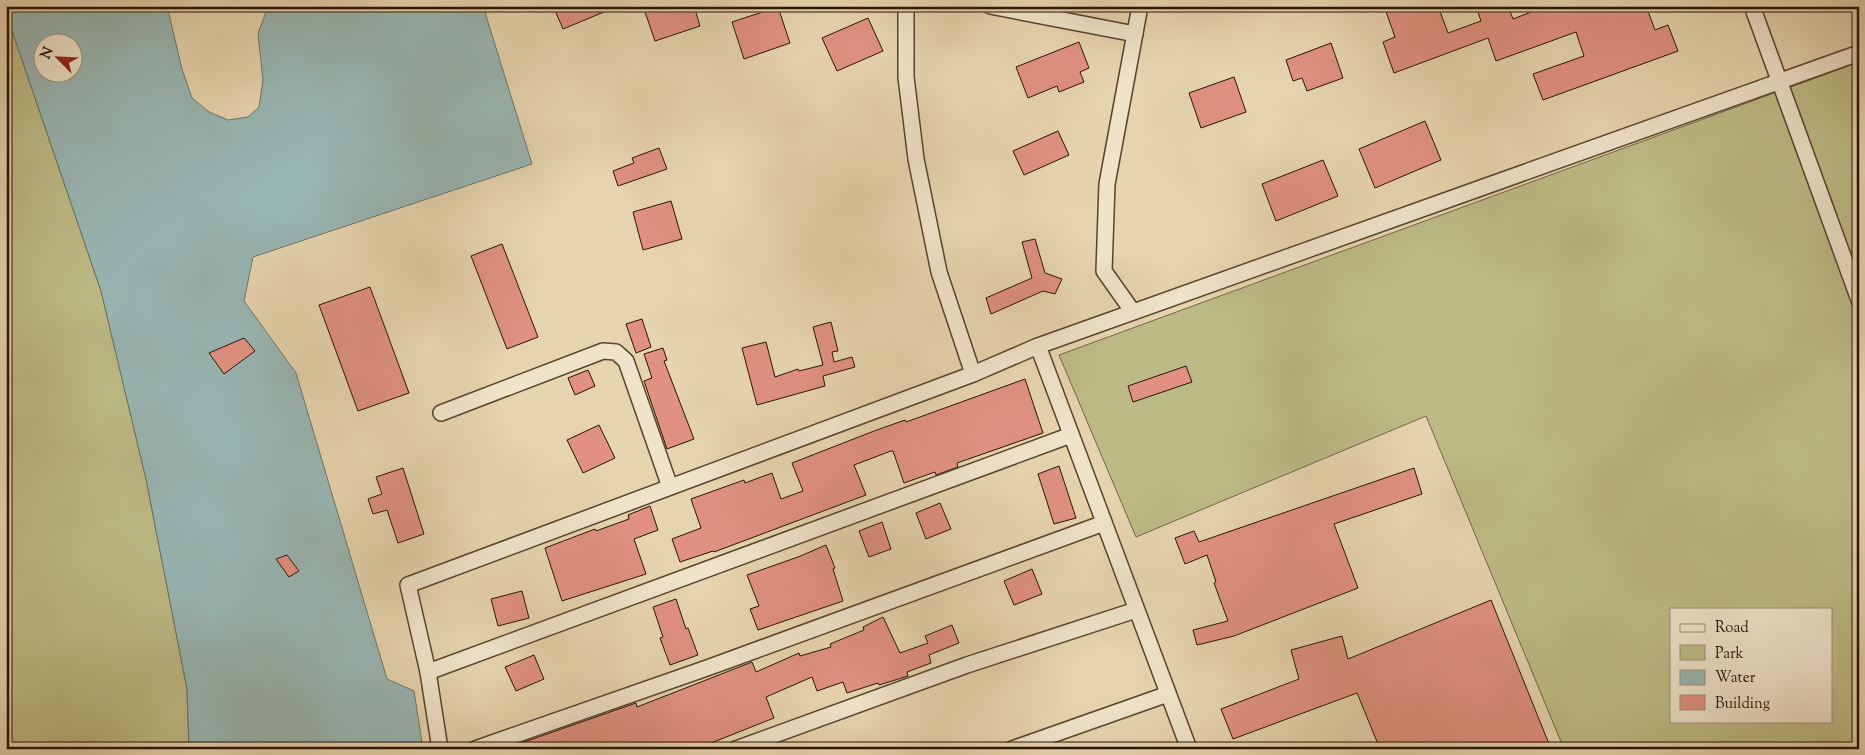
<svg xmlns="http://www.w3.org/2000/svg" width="1865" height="755" font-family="'Sorts Mill Goudy',serif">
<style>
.green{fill:#bdbb85;stroke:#726744;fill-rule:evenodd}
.water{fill:#99b6b3;stroke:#6c756c;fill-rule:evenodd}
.building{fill:#e09181;stroke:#281302}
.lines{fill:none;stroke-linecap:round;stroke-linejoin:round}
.street-casing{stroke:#58432d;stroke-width:18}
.street{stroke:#efe3ca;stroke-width:15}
</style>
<rect width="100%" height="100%" fill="#e6d4ae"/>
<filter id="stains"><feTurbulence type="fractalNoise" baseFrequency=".004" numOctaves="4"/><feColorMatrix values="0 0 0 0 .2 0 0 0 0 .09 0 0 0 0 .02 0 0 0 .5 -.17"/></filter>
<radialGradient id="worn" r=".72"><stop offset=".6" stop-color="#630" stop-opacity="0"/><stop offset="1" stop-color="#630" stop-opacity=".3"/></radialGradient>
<g class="green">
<path d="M6 13 101 291 146 479 187 689 189 749H6Z"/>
<path d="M1859 62V749H1564L1426 416 1136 537 1059 355ZM1671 609H1831V721H1671Z"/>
</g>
<path class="water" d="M6 6H167L182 69 192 98 209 112 228 120 248 117 259 107 263 80 258 34 268 6H483L532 164 253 257 244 301 296 373 387 679 414 691 423 749H189L187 689 146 479 101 291 6 13ZM42 42H72V72H42Z"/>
<g class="building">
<path d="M553 6H616V7L563 29Z"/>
<path d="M643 6H694L700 26 655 41Z"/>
<path d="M1384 6H1438L1448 33 1481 21 1476 6H1508L1513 19 1547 6H1646L1655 30 1668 25 1678 51 1543 100 1533 74 1584 56 1576 32 1496 61 1488 38 1394 73 1383 42 1395 37Z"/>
<path d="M778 7 790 43 744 59 732 22Z"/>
<path d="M868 18 883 51 837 71 822 38Z"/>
<path d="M1079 42 1089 68 1080 72 1084 82 1059 92 1057 86 1028 98 1016 67Z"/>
<path d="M1331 43 1343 78 1307 91 1302 78 1293 81 1286 60Z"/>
<path d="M1234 77 1246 112 1201 128 1189 93Z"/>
<path d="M1425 121 1441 160 1375 188 1359 149Z"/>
<path d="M1058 131 1069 155 1024 175 1013 151Z"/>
<path d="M659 148 667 169 618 186 613 171 634 163 632 158Z"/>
<path d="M1323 160 1338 196 1276 221 1262 184Z"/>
<path d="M671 201 682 239 643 250 633 212Z"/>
<path d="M1035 239 1045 273 1062 279 1055 294 1043 291 991 314 986 298 1032 278 1022 242Z"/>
<path d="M502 244 538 337 507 349 471 256Z"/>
<path d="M370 287 409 393 358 411 319 305Z"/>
<path d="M642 319 651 347 636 353 626 324Z"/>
<path d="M831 322 838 351 832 352 834 362 852 357 855 367 823 376 825 386 757 405 742 348 766 342 775 377 798 369 799 371 823 365 813 327Z"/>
<path d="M244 338 255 351 224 374 209 353Z"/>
<path d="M663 348 667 360 664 361 694 439 667 449 644 381 652 378 644 354Z"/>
<path d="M1186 366 1192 382 1133 402 1128 386Z"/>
<path d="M588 370 595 386 575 395 568 378Z"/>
<path d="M1025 379 1043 433 957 463 958 467 936 475 935 472 904 483 893 451H891L854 465 866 495 714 552 713 551 680 562 672 539 701 528 691 499 744 480 745 483 772 473 781 499 803 491 792 463 874 431 905 420 906 422Z"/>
<path d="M599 425 615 458 583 473 567 440Z"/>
<path d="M1059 466 1076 518 1054 524 1038 474Z"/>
<path d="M403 468 424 534 398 543 387 510 373 514 368 499 382 494 376 477Z"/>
<path d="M1414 468 1422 494 1334 524 1358 588 1234 636 1197 645 1193 630 1228 621 1214 583 1216 582 1207 555 1185 564 1175 538 1194 531 1199 542Z"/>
<path d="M940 503 951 529 926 539 916 513Z"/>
<path d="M650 506 658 530 634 539 646 574 562 601 545 548 595 529 596 531 629 519 628 515Z"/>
<path d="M882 522 891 549 869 557 859 531Z"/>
<path d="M826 545 835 568 833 569 843 601 758 630 750 609 759 606 747 575 798 557Z"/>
<path d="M287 555 299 571 289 577 276 559Z"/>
<path d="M1032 569 1042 594 1014 605 1004 581Z"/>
<path d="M522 591 529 618 498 626 491 599Z"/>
<path d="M676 599 686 629 688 628 698 655 670 665 660 638 663 637 653 607Z"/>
<path d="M1491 600 1551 749H1380L1357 693 1233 739 1221 709 1299 679 1291 650 1342 636 1348 659Z"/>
<path d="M883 617 900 653 928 643 925 636 952 625 959 643 929 655 931 663 907 672 908 676 879 685 878 683 847 693 843 682 817 691 812 677 766 697 774 718 696 749H504L636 703 637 707 752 662 756 672 799 653 800 656 831 647 830 644 864 630 863 627Z"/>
<path d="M534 655 544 679 516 691 505 667Z"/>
</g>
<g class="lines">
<defs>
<g id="street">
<path d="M906 6V77L916 159 939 272 973 374"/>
<path d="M990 6 1135 34"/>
<path d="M1752 6 1859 300"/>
<path d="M1133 312 1104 271 1107 184 1140 6"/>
<path d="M1038 346 1189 749"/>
<path d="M441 413 603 351 616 352 626 361 670 487"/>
<path d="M428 672 1071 435"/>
<path d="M440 749 428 672 408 585 973 374 1038 346 1859 53"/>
<path d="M475 749 707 668 1104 523"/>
<path d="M736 749 967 665 1136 610"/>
<path d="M1012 749 1168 694"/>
</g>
</defs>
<use href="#street" class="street-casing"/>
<use href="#street" class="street"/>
</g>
<rect width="1865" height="755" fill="none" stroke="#e6d4ae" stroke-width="25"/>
<rect x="8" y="8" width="1850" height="740" fill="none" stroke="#281302" stroke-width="2.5"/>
<rect x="12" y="12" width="1840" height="730" fill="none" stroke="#281302"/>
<rect x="1670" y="608" width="162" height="115" fill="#efe3ca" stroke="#9f907a"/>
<rect x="1680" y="624" width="25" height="8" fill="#efe3ca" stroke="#9f907a"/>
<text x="1715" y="632" font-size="15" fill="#281302">Road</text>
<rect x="1680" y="645" width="25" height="15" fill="#bdbb85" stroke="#9f907a"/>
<text x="1715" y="658" font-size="15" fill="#281302">Park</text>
<rect x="1680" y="670" width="25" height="15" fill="#99b6b3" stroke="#9f907a"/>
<text x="1715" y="682" font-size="15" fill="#281302">Water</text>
<rect x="1680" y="695" width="25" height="15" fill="#e09181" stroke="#9f907a"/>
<text x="1715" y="708" font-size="15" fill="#281302">Building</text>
<g transform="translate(58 58) rotate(294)"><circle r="24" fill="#efe3ca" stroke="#9f907a"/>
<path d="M0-4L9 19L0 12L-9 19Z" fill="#8f2418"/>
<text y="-8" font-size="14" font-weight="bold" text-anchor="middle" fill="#281302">N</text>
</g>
<rect width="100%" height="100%" filter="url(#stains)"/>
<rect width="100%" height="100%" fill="url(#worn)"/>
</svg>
